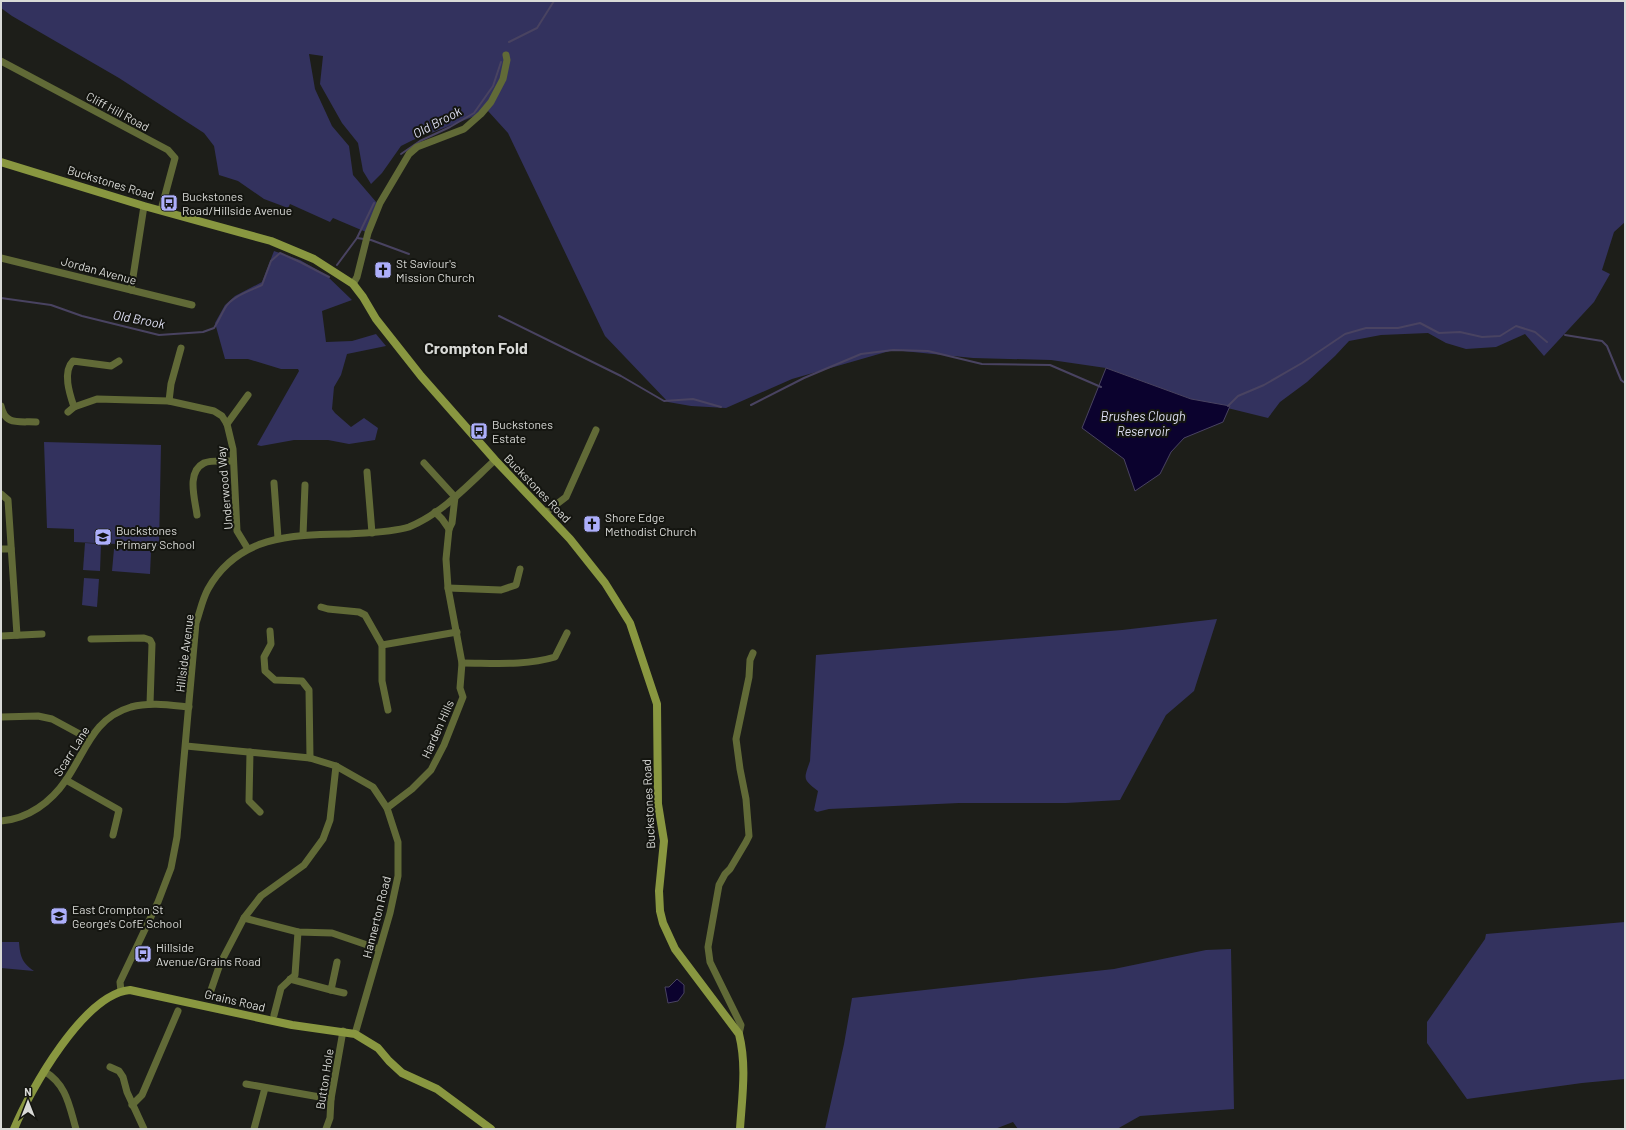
<svg xmlns="http://www.w3.org/2000/svg" width="1626" height="1130" font-family="Barlow,sans-serif">
<style>
.green{fill:#33325e}
.water{fill:#0b022e;stroke:#494361}
.lines{fill:none;stroke-linecap:round;stroke-linejoin:round}
.stream{stroke:#494361;stroke-width:2}
.street{stroke:#616a37;stroke-width:7}
.secondary{stroke:#899740;stroke-width:8}
.labels{text-anchor:middle;dominant-baseline:central;stroke-width:4;stroke-linejoin:round;paint-order:stroke}
.street-label{font-size:12px;fill:#d9dad7;stroke:#141510}
.poi-label{font-size:12px;fill:#d9dad7;stroke:#141510;text-anchor:start}
.water-label{font-size:13px;font-style:italic;fill:#dedff3;stroke:#141510}
.district-label{font-size:16px;font-weight:bold;fill:#d9dad7;stroke:#141510}
</style>
<rect width="100%" height="100%" fill="#1d1e19"/>
<g class="green">
<path d="M1 1H1625V222L1614 232 1602 270 1610 274 1594 302 1544 356 1525 334 1496 347 1466 349 1446 343 1428 333 1381 335 1349 341 1335 356 1307 382 1280 402 1268 418 1191 399 1106 368 1051 360 973 358 893 350 792 379 726 408 691 406 668 402 605 336 508 133 488 111 413 140 401 146 382 173 371 184 363 171 358 143 342 123 320 84 323 56 309 54 315 89 332 126 349 146 353 175 377 203 366 232 333 218 330 222 290 204 288 208 264 199 238 181 219 175 214 146 204 133 119 78 12 16 1 8Z"/>
<path d="M274 251 300 260 326 275 352 300 322 311 326 342 352 341 376 334 386 346 347 354 341 375 334 387 332 409 335 413 351 427 364 418 378 428 375 440 349 444 328 440H294L261 446 257 445 299 371 298 369H281L248 359H225L215 323 225 305 235 296 262 282Z"/>
<path d="M44 442 161 445 159 546 74 542V529L47 528Z"/>
<path d="M85 543 101 544 100 571 83 570Z"/>
<path d="M114 549 151 551 150 574 112 571Z"/>
<path d="M84 578 99 579 97 607 82 605Z"/>
<path d="M1217 619 1194 691 1166 715 1120 800 1066 803H959L829 809 817 812 814 810 818 791C802 779 804 779 810 761L816 655 1122 630Z"/>
<path d="M1 917V942H19C20 956 22 963 34 971L1 968Z"/>
<path d="M1625 922V1079L1582 1083 1467 1099 1427 1043V1022L1485 939 1486 934Z"/>
<path d="M1231 949 1234 1109 1140 1116 1117 1129H1018L1013 1122 995 1129H825L844 1044 852 998 1114 969 1206 950Z"/>
</g>
<g class="water">
<path d="M1106 368 1191 399 1230 406 1223 422 1184 438 1171 452 1160 474 1135 491 1124 459 1082 428Z"/>
<path d="M677 979 684 985V993L678 1001 668 1003 665 987H669Z"/>
</g>
<g class="lines">
<g class="stream">
<path d="M509 42 537 28 554 1"/>
<path d="M401 154 420 141 450 127 474 113 493 86 501 62"/>
<path d="M357 238 371 240 409 254"/>
<path d="M337 265 357 238 374 203"/>
<path d="M1 298 51 305 82 316 159 335 203 332 214 328C218 322 221 315 225 308 232 296 250 291 262 285L271 261 280 253 300 262 329 277"/>
<path d="M499 316 621 376 664 401 693 399 721 407"/>
<path d="M1565 335 1602 341 1607 346 1621 380 1625 383"/>
<path d="M751 405 804 378 861 354 893 350 928 351 982 364 1050 365 1101 387"/>
<path d="M1228 406 1238 396 1264 385 1302 363 1345 334 1366 328H1398L1420 323 1439 333 1460 332 1482 337 1500 336 1516 326 1535 332 1547 342"/>
</g>
<g class="street">
<path d="M1 61 168 150 175 158 161 210"/>
<path d="M1 258 192 305"/>
<path d="M353 284 357 277 368 233 380 203 409 154 417 147 464 129 481 114 491 102 503 79 507 60 506 55"/>
<path d="M131 290 144 206"/>
<path d="M169 401 171 384 181 348"/>
<path d="M1 406C5 426 19 421 36 422"/>
<path d="M74 407C70 395 62 372 73 361L111 366 119 361"/>
<path d="M68 412 74 407 97 399 169 401 214 411 222 416 227 424 233 449 237 531 248 549"/>
<path d="M227 424 248 395"/>
<path d="M367 472 372 533"/>
<path d="M274 483 278 538"/>
<path d="M1 494 8 500 17 635"/>
<path d="M435 512 442 519 449 529"/>
<path d="M545 513 566 497 596 430"/>
<path d="M197 515C195 499 186 472 204 463 210 460 226 461 233 461"/>
<path d="M303 535 305 485"/>
<path d="M1 549H11"/>
<path d="M448 588 501 590 516 585 520 569"/>
<path d="M321 607 328 609 359 612 365 615 382 645V681L388 710"/>
<path d="M270 631 271 644 264 657 265 671 275 680 302 681 309 690 310 758"/>
<path d="M1 636 42 634"/>
<path d="M91 639 144 638 150 640 152 644 150 704"/>
<path d="M382 645 457 632"/>
<path d="M462 663C493 663 525 666 555 657L567 633"/>
<path d="M1 717 38 716 52 719 89 739"/>
<path d="M186 746 310 758 336 766 373 787 387 808 398 842V876L390 913 355 1034"/>
<path d="M250 752 249 801 260 812"/>
<path d="M66 780 119 810 113 835"/>
<path d="M387 808 412 789 431 770 444 745 463 697 460 688 462 663 448 588 446 559 449 529 452 523 455 497 424 463"/>
<path d="M1 821C28 819 51 802 66 780 86 751 93 718 131 707 150 702 169 705 189 707"/>
<path d="M244 918 298 932 332 933 379 949"/>
<path d="M290 979 331 990 337 962"/>
<path d="M331 990 344 993"/>
<path d="M121 991 120 982 158 902 171 868 177 837 196 623C200 612 202 600 208 589 239 534 294 535 349 534 365 533 394 532 409 527 443 513 469 484 495 460"/>
<path d="M209 996 220 964 244 918 261 896 304 865 323 839 330 820 336 766"/>
<path d="M274 1015 281 988 295 975 298 932"/>
<path d="M739 1034 741 1025 710 962 708 947 719 885 725 874 730 869 746 842 749 836 746 799 740 769 736 739 749 677 750 660 753 653"/>
<path d="M110 1067 119 1071 123 1077 127 1092 144 1129"/>
<path d="M44 1071C67 1085 69 1105 76 1129"/>
<path d="M246 1084 331 1099"/>
<path d="M132 1105 142 1095 178 1011"/>
<path d="M254 1129 265 1088"/>
<path d="M326 1129 330 1118 331 1099 343 1031"/>
</g>
<g class="secondary">
<path d="M1 162 144 206 271 241 314 259 353 284 363 297 376 319 421 376 495 460 570 539 605 583 630 623 657 704 658 804 664 841 659 891 660 911 663 923 675 949 739 1034C747 1066 742 1097 740 1129"/>
<path d="M14 1129C30 1090 84 994 130 990L292 1025 355 1034 378 1048 389 1061 402 1073 437 1089 491 1129"/>
</g>
</g>
<defs>
<symbol id="bus-square" viewBox="-11 -11 22 22"><rect x="-9" y="-9" width="18" height="18" rx="4" fill="#adaffb" stroke="#141510"/><path d="M-5-6H5V4H4V6H2V4H-2V6H-4V4H-5ZM-3.5-4V0h7V-4ZM-3.5 1.2v1.5H-2V1.2ZM2 1.2v1.5H3.5V1.2Z" fill="#111"/></symbol>
<symbol id="church-square" viewBox="-11 -11 22 22"><rect x="-9" y="-9" width="18" height="18" rx="4" fill="#adaffb" stroke="#141510"/><path d="M-1.2-6h2.4v3.5h3.3v2.4h-3.3V6h-2.4V-.1h-3.3v-2.4h3.3Z" fill="#111"/></symbol>
<symbol id="school-square" viewBox="-11 -11 22 22"><rect x="-9" y="-9" width="18" height="18" rx="4" fill="#adaffb" stroke="#141510"/><path d="M0-5L7-2L0 1L-7-2ZM-4 1L0 2.5L4 1V4Q0 6-4 4Z" fill="#111"/></symbol>
</defs>
<g fill-rule="evenodd">
<use href="#bus-square" x="159" y="193" width="20" height="20"/>
<use href="#church-square" x="373" y="260" width="20" height="20"/>
<use href="#bus-square" x="469" y="421" width="20" height="20"/>
<use href="#church-square" x="582" y="514" width="20" height="20"/>
<use href="#school-square" x="93" y="527" width="20" height="20"/>
<use href="#school-square" x="49" y="906" width="20" height="20"/>
<use href="#bus-square" x="133" y="944" width="20" height="20"/>
</g>
<g class="labels">
<g class="street-label">
<text transform="translate(118 111) rotate(28)">Cliff Hill Road</text>
<text transform="translate(111 182) rotate(17)">Buckstones Road</text>
<text transform="translate(99 270) rotate(15)">Jordan Avenue</text>
<text transform="translate(224 488) rotate(-95)">Underwood Way</text>
<text transform="translate(538 488) rotate(46)">Buckstones Road</text>
<text transform="translate(184 653) rotate(-83)">Hillside Avenue</text>
<text transform="translate(437 729) rotate(-66)">Harden Hills</text>
<text transform="translate(71 751) rotate(-58)">Scarr Lane</text>
<text transform="translate(648 804) rotate(-93)">Buckstones Road</text>
<text transform="translate(376 917) rotate(-76)">Hannerton Road</text>
<text transform="translate(235 1000) rotate(13)">Grains Road</text>
<text transform="translate(324 1079) rotate(-81)">Button Hole</text>
</g>
<g class="poi-label">
<text x="182" y="196">Buckstones<tspan x="182" dy="14">Road/Hillside Avenue</tspan></text>
<text x="396" y="263">St Saviour's<tspan x="396" dy="14">Mission Church</tspan></text>
<text x="492" y="424">Buckstones<tspan x="492" dy="14">Estate</tspan></text>
<text x="605" y="517">Shore Edge<tspan x="605" dy="14">Methodist Church</tspan></text>
<text x="116" y="530">Buckstones<tspan x="116" dy="14">Primary School</tspan></text>
<text x="72" y="909">East Crompton St<tspan x="72" dy="14">George's CofE School</tspan></text>
<text x="156" y="947">Hillside<tspan x="156" dy="14">Avenue/Grains Road</tspan></text>
</g>
<g class="water-label">
<text transform="translate(437 122) rotate(-28)">Old Brook</text>
<text transform="translate(139 319) rotate(11)">Old Brook</text>
<text x="1143" y="416">Brushes Clough<tspan x="1143" dy="15">Reservoir</tspan></text>
</g>
<g class="district-label">
<text x="476" y="347">Crompton Fold</text>
</g>
</g>
<rect width="1626" height="1130" fill="none" stroke="#d9dad7" stroke-width="4"/>
<g transform="translate(28 1102)" stroke="#141510" stroke-width="3" paint-order="stroke">
<path d="M0-3L7 15L0 10L-7 15Z" fill="#d9dad7"/>
<text y="-6" font-size="11" font-weight="bold" text-anchor="middle" fill="#d9dad7">N</text>
</g>
</svg>
